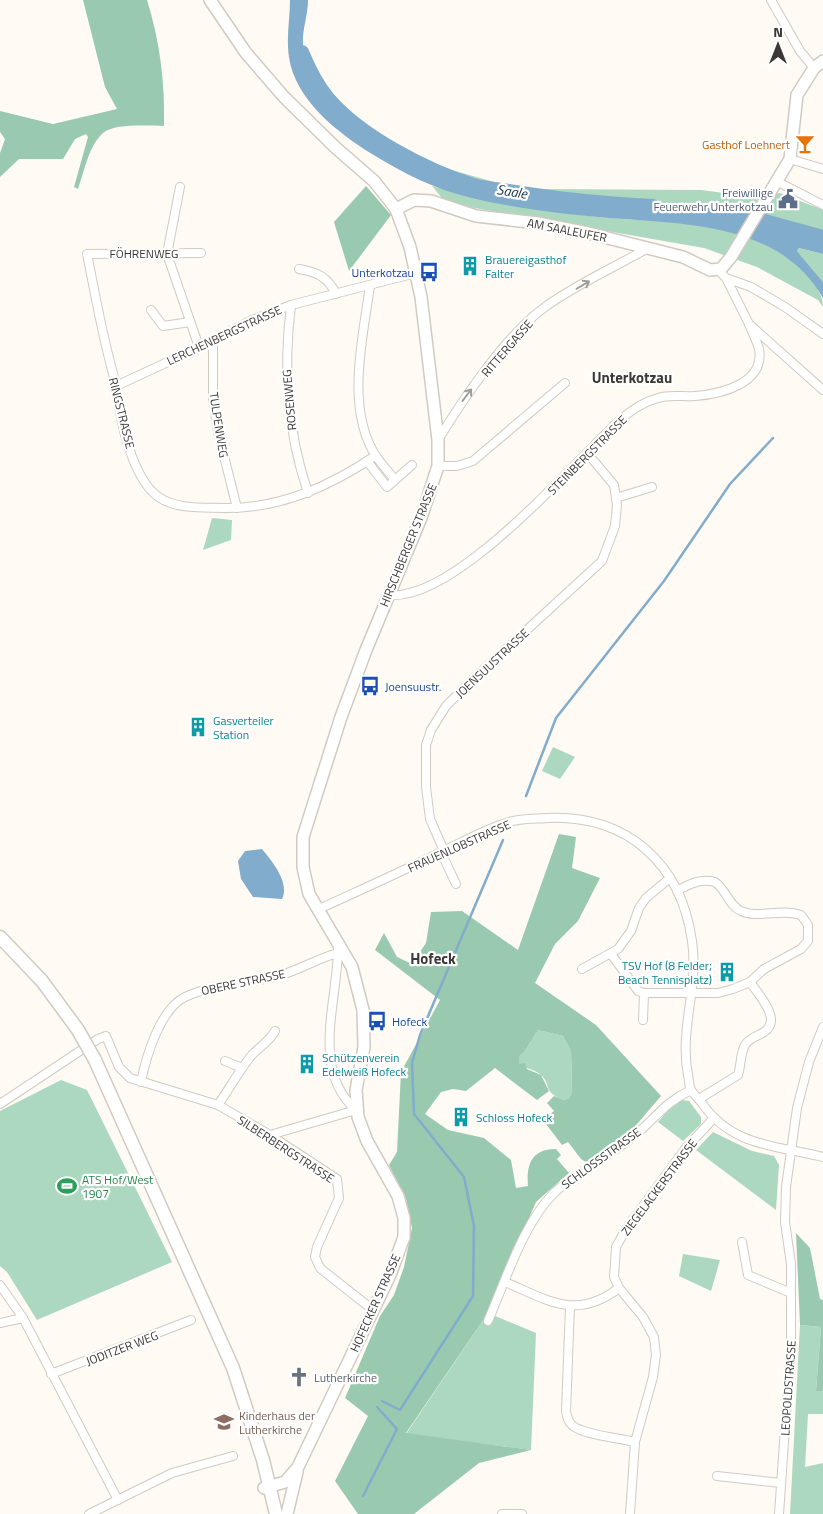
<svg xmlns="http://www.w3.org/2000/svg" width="823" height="1514" font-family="'Titillium Web',sans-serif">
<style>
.green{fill:#abd8bf}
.forest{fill:#99caaf}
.water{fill:#82accb}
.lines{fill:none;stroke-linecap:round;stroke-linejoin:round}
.stream{stroke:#82accb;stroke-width:2.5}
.river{stroke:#82accb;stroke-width:14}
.street-casing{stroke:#d1cac1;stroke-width:10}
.secondary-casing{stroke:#d1cac1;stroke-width:14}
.primary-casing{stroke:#d1cac1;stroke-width:15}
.street{stroke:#fff;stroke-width:8}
.secondary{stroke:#fff;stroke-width:11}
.primary{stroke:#fff;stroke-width:12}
.primary-bridge-casing{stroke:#d1cac1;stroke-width:15;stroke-linecap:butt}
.primary-bridge{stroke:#fff;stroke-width:12}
.oneway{stroke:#9d9c9a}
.labels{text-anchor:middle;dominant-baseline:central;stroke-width:4.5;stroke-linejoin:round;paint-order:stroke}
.food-label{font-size:12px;fill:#c56008;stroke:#fff;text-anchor:end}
.service-label{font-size:12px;fill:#4e5e75;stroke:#fff;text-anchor:end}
.street-label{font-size:12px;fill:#3b3835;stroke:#fff}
.culture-label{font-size:12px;fill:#0d838f;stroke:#fff;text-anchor:start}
.transit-label{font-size:12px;fill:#164399;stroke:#fff;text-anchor:start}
.leisure-label{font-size:12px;fill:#27864d;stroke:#fff;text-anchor:start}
.worship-label{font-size:12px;fill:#5b616d;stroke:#fff;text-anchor:start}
.education-label{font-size:12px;fill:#785e54;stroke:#fff;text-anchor:start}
.water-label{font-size:14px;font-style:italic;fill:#0e3046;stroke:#fff}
.quarter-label{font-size:15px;font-weight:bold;fill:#3b3835;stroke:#fff}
</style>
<rect width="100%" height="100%" fill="#fffaf4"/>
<g class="green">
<path d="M403 160H417L494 182 537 189 701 190 747 196 780 193 823 210V238C789 229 751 213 717 208 675 202 633 207 591 205 524 201 464 188 403 160Z"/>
<path d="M432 186C481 201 530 208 580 215 656 225 749 214 806 274 815 284 823 294 823 307L818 300 757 267 704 248 446 203Z"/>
<path d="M799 248 823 254V282L797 251Z"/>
<path d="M212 518 232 520 231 540 203 550Z"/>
<path d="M553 747 575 757 560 779 542 771Z"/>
<path d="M538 1030 563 1036 571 1051 572 1093 569 1098 564 1100C542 1092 552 1085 541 1075 536 1070 525 1068 519 1064V1057L525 1051Z"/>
<path d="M61 1080 87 1090 172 1262 37 1320 7 1272 0 1266V1111Z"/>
<path d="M682 1100 689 1101 701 1117V1124L683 1141 658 1122 669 1109Z"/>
<path d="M713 1132 752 1151 774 1156 779 1165 776 1210 696 1150Z"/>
<path d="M683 1254 720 1260 711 1291 679 1276Z"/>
<path d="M488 1313 536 1333 531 1450 406 1434Z"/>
<path d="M800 1325 821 1327 816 1390 823 1391V1414H808L805 1467 823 1463V1514H790Z"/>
</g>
<g class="forest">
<path d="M83 0H147C160 42 165 82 164 126 149 126 115 123 103 133 89 145 84 172 78 189L74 187 88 137 86 134 75 139 63 159H19L0 177V153L5 139 0 132V111L53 124 117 109 105 87Z"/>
<path d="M366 186 391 215 349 271 334 222Z"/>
<path d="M559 834 576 837 572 868 600 878 578 921 555 944 535 983 596 1025 661 1096 626 1137 586 1162 581 1159 568 1142 562 1145 543 1120 554 1111 547 1103 554 1096 564 1100 569 1098 572 1093 571 1051 563 1036 538 1030 525 1051 519 1057V1064L525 1063 527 1069 541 1075 549 1091 537 1100 495 1068 466 1091 453 1089 441 1092 425 1114 448 1130 484 1138 511 1160 516 1188 528 1186C526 1164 532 1149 556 1149L561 1155 557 1159 569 1173 536 1202 488 1313 406 1433 531 1450 479 1463 414 1514H358L335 1481 368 1416 345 1398 380 1316 394 1295 404 1267 412 1228 406 1199 389 1165 397 1152 401 1072 440 1000 375 950 384 933 397 957 412 964 426 943 431 912 462 911 518 950Z"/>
<path d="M796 1233 810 1248 820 1299 823 1300V1391H816L821 1327 800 1325Z"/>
</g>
<g class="water">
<path d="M290 0H308C308 18 300 34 304 52 311 86 332 105 358 126 373 138 387 151 404 160 455 189 534 204 593 205 634 206 677 201 718 208 753 214 789 228 823 238V254L799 248 797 251 823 282V298C776 216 669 225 587 216 549 212 509 207 472 198 436 190 403 173 372 154 338 133 295 100 289 57 286 37 290 19 290 0Z"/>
<path d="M262 849C272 861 290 883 282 899L253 897 241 879 238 861 245 851Z"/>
</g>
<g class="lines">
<g class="stream">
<path d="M526 796 556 718 664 581 730 484 773 438"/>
<path d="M382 1401 400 1410 473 1296 474 1226 464 1177 414 1114 412 1063 420 1035 503 840"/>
<path d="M363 1496 397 1429 377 1407"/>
</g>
<g class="river">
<path d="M302 52C309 69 316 84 328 98 360 136 426 170 473 185 488 189 506 190 521 193 567 200 608 204 653 206"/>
<path d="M747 216 823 237"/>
</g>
<defs>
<g id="street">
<path d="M771 0 800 51 814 68"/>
<path d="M790 159 823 169"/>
<path d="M776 181 823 205"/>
<path d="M180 187 167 254 199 347"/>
<path d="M201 253 87 254C96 298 103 341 116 384 118 391 117 399 119 406 123 433 136 483 160 498 179 510 206 507 227 508 282 508 330 486 375 456"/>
<path d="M299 269C317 272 328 277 336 294"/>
<path d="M718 270 726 278 749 324 823 390"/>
<path d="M726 278 751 287 785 307 823 334"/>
<path d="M370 286C363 337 345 409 376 456 381 464 389 472 395 480"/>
<path d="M291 305C283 370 287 430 308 493"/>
<path d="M151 310 163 326 190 322"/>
<path d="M213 341V398L218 432 237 508"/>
<path d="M116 386 213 341 252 320 291 305 416 273"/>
<path d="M438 440C463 399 507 334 545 307 575 285 615 267 648 248"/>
<path d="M367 461 387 487 412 465"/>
<path d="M438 466H457L473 461 565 383"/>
<path d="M616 498 652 487"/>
<path d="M388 595C455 603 572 464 619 421 630 411 643 402 658 398 670 394 682 397 695 396 722 394 765 383 759 349 757 341 752 332 749 324"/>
<path d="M444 851 430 819 426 787V745L431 730 446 706 471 681 602 561 615 526 617 505 614 485 588 454"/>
<path d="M441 852 456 884"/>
<path d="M317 910C358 891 399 873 439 853 461 843 483 830 506 823 518 818 534 819 548 818 627 815 681 863 692 941 699 987 679 1030 688 1075 689 1080 689 1086 691 1090 694 1095 698 1098 701 1102 732 1147 775 1145 823 1157"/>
<path d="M338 948C338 1000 310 1070 356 1110"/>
<path d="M611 954 638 991 644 993H718L733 989 750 982 764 969 801 949 808 941V925L801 915C781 908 758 919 741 911 728 905 726 889 715 882 701 878 689 884 677 891"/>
<path d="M582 969 618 949 631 931 639 908 646 898 670 878"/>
<path d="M643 1020 644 993"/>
<path d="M225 1061 242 1068"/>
<path d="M141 1082C146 1057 160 1009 185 997 212 984 245 984 274 977 297 972 315 959 338 953"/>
<path d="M699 1099 738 1075C741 1066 740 1054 745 1045 749 1038 758 1036 764 1032 783 1020 758 994 750 982"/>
<path d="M0 1104 98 1039 106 1036 119 1067 130 1078 218 1105 270 1135 337 1179 339 1198 317 1247 315 1257 320 1268 373 1310"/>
<path d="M218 1105C229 1089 239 1071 251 1056 259 1047 269 1042 275 1031"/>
<path d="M270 1135 356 1110"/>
<path d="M742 1242 748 1275 791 1293"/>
<path d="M505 1282C548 1300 576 1321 619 1288"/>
<path d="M0 1285 23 1318 118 1500"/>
<path d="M570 1307 566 1411C567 1417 568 1422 573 1426 585 1435 619 1438 635 1442"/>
<path d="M488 1321C505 1282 524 1222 554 1193 579 1170 610 1157 635 1135 656 1118 665 1102 691 1090"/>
<path d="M0 1323 23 1318"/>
<path d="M51 1374 191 1320"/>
<path d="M717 1476 781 1483"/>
<path d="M89 1514 172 1473 233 1456"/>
<path d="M502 1514H522"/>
<path d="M630 1514 635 1442 653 1377 656 1355 654 1337 643 1317 619 1288 614 1277 616 1247 626 1229 686 1148 713 1119"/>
<path d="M779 1514 791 1342V1264L785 1222 786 1187 797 1108 809 1062 823 1027"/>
</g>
<g id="secondary">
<path d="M210 0 246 53 284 97 336 148 374 181 396 209 410 247 421 297 438 440V466L421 518 366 650 341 717 303 837V867L309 894 352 967 363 1010 364 1047 356 1090 358 1117 367 1141 398 1196 404 1218V1237L390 1275 298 1467 285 1482 264 1488"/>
<path d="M396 209 414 200 431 201 476 216 538 223 588 233 683 257 710 270 721 269 731 257 790 159 797 95 814 68 823 61"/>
<path d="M287 1514 297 1472"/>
</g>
<g id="primary">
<path d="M0 937 42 981 78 1030"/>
<path d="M95 1060 233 1368 263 1460 276 1514"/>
</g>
</defs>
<use href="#street" class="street-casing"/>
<use href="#secondary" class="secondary-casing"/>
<use href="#primary" class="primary-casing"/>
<use href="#street" class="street"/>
<use href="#secondary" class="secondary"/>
<use href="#primary" class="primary"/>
<defs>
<path id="primary-bridge" d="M78 1030 95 1060"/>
</defs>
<use href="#primary-bridge" class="primary-bridge-casing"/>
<use href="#primary-bridge" class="primary-bridge"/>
</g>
<defs><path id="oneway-shaft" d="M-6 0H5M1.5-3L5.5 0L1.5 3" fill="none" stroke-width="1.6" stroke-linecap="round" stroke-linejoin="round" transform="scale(1.25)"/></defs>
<g class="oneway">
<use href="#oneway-shaft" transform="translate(583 285) rotate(-30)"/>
<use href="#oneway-shaft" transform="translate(467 395) rotate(-53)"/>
</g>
<defs>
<symbol id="bar-bare" viewBox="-9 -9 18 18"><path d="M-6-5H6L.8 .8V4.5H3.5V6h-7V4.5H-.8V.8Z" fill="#e8710a" stroke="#fff" stroke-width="2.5" paint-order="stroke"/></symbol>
<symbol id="civic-bare" viewBox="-9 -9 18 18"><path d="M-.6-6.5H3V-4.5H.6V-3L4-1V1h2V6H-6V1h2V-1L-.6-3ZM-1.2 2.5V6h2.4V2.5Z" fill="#5c6f8a" stroke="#fff" stroke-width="2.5" paint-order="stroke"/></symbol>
<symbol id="building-bare" viewBox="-9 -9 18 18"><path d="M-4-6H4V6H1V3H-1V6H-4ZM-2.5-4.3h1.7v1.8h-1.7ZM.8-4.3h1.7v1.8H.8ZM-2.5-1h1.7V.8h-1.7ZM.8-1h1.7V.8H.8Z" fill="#0f9aa8" stroke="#fff" stroke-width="2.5" paint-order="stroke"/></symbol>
<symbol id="bus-bare" viewBox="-9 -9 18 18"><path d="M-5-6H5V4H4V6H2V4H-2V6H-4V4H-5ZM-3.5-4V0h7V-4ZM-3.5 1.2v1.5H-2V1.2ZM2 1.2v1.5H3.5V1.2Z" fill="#1a4fb4" stroke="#fff" stroke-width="2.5" paint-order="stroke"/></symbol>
<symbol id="stadium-bare" viewBox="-9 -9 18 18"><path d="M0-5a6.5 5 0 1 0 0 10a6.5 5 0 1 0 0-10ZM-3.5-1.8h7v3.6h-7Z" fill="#2e9e5b" stroke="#fff" stroke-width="2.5" paint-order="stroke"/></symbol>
<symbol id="church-bare" viewBox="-9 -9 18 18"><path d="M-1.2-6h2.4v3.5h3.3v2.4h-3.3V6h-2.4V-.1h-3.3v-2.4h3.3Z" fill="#6b7280" stroke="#fff" stroke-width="2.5" paint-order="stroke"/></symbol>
<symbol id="school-bare" viewBox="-9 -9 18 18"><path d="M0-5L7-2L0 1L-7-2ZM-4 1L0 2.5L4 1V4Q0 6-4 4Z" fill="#8d6e63" stroke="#fff" stroke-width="2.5" paint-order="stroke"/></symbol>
</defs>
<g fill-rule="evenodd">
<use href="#bar-bare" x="791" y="130" width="28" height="28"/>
<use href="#civic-bare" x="774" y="185" width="28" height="28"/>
<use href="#building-bare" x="456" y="252" width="28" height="28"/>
<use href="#bus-bare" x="415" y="258" width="28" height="28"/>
<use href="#bus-bare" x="356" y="672" width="28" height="28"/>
<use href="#building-bare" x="184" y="713" width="28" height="28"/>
<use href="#building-bare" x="713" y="958" width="28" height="28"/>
<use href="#bus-bare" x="363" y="1007" width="28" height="28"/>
<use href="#building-bare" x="293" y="1050" width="28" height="28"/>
<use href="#building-bare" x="447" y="1103" width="28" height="28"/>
<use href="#stadium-bare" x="53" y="1172" width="28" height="28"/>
<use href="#church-bare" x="285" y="1363" width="28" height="28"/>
<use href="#school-bare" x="210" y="1408" width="28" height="28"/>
</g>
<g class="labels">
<g class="food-label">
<text x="790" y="144">Gasthof Loehnert</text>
</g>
<g class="service-label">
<text x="773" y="192">Freiwillige<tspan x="773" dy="14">Feuerwehr Unterkotzau</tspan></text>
</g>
<g class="street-label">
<text transform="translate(567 230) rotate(11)">AM SAALEUFER</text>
<text x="144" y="253">FÖHRENWEG</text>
<text transform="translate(224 335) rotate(-25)">LERCHENBERGSTRASSE</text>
<text transform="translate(507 348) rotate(-49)">RITTERGASSE</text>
<text transform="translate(289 400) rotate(-95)">ROSENWEG</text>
<text transform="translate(122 413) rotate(76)">RINGSTRASSE</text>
<text transform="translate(219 425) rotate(81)">TULPENWEG</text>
<text transform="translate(587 455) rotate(-45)">STEINBERGSTRASSE</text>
<text transform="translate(408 545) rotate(-68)">HIRSCHBERGER STRASSE</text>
<text transform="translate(492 663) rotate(-43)">JOENSUUSTRASSE</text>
<text transform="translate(459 846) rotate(-24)">FRAUENLOBSTRASSE</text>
<text transform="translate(243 982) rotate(-12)">OBERE STRASSE</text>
<text transform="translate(286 1149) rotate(33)">SILBERBERGSTRASSE</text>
<text transform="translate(601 1158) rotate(-36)">SCHLOSSSTRASSE</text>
<text transform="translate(659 1187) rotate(-53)">ZIEGELACKERSTRASSE</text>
<text transform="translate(375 1303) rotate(-66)">HOFECKER STRASSE</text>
<text transform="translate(122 1348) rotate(-21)">JODITZER WEG</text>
<text transform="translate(788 1388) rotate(-86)">LEOPOLDSTRASSE</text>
</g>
<g class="culture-label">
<text x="485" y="259">Brauereigasthof<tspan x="485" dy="14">Falter</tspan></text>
<text x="213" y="720">Gasverteiler<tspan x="213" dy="14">Station</tspan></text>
<text x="712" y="965" text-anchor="end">TSV Hof (8 Felder;<tspan x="712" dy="14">Beach Tennisplatz)</tspan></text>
<text x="322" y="1057">Schützenverein<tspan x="322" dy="14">Edelweiß Hofeck</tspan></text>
<text x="476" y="1117">Schloss Hofeck</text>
</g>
<g class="transit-label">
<text x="414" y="272" text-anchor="end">Unterkotzau</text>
<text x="385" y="686">Joensuustr.</text>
<text x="392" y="1021">Hofeck</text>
</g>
<g class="leisure-label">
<text x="82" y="1179">ATS Hof/West<tspan x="82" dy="14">1907</tspan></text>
</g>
<g class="worship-label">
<text x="314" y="1377">Lutherkirche</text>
</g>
<g class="education-label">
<text x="239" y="1415">Kinderhaus der<tspan x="239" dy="14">Lutherkirche</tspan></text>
</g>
<g class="water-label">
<text transform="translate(512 191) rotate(9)">Saale</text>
</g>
<g class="quarter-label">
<text x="632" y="377">Unterkotzau</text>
<text x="433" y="958">Hofeck</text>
</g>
</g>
<g transform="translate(778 45)" stroke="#ffffff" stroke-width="4" paint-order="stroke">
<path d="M0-4L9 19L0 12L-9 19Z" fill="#3b3835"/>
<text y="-8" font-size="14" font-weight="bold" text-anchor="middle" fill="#3b3835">N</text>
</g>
</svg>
